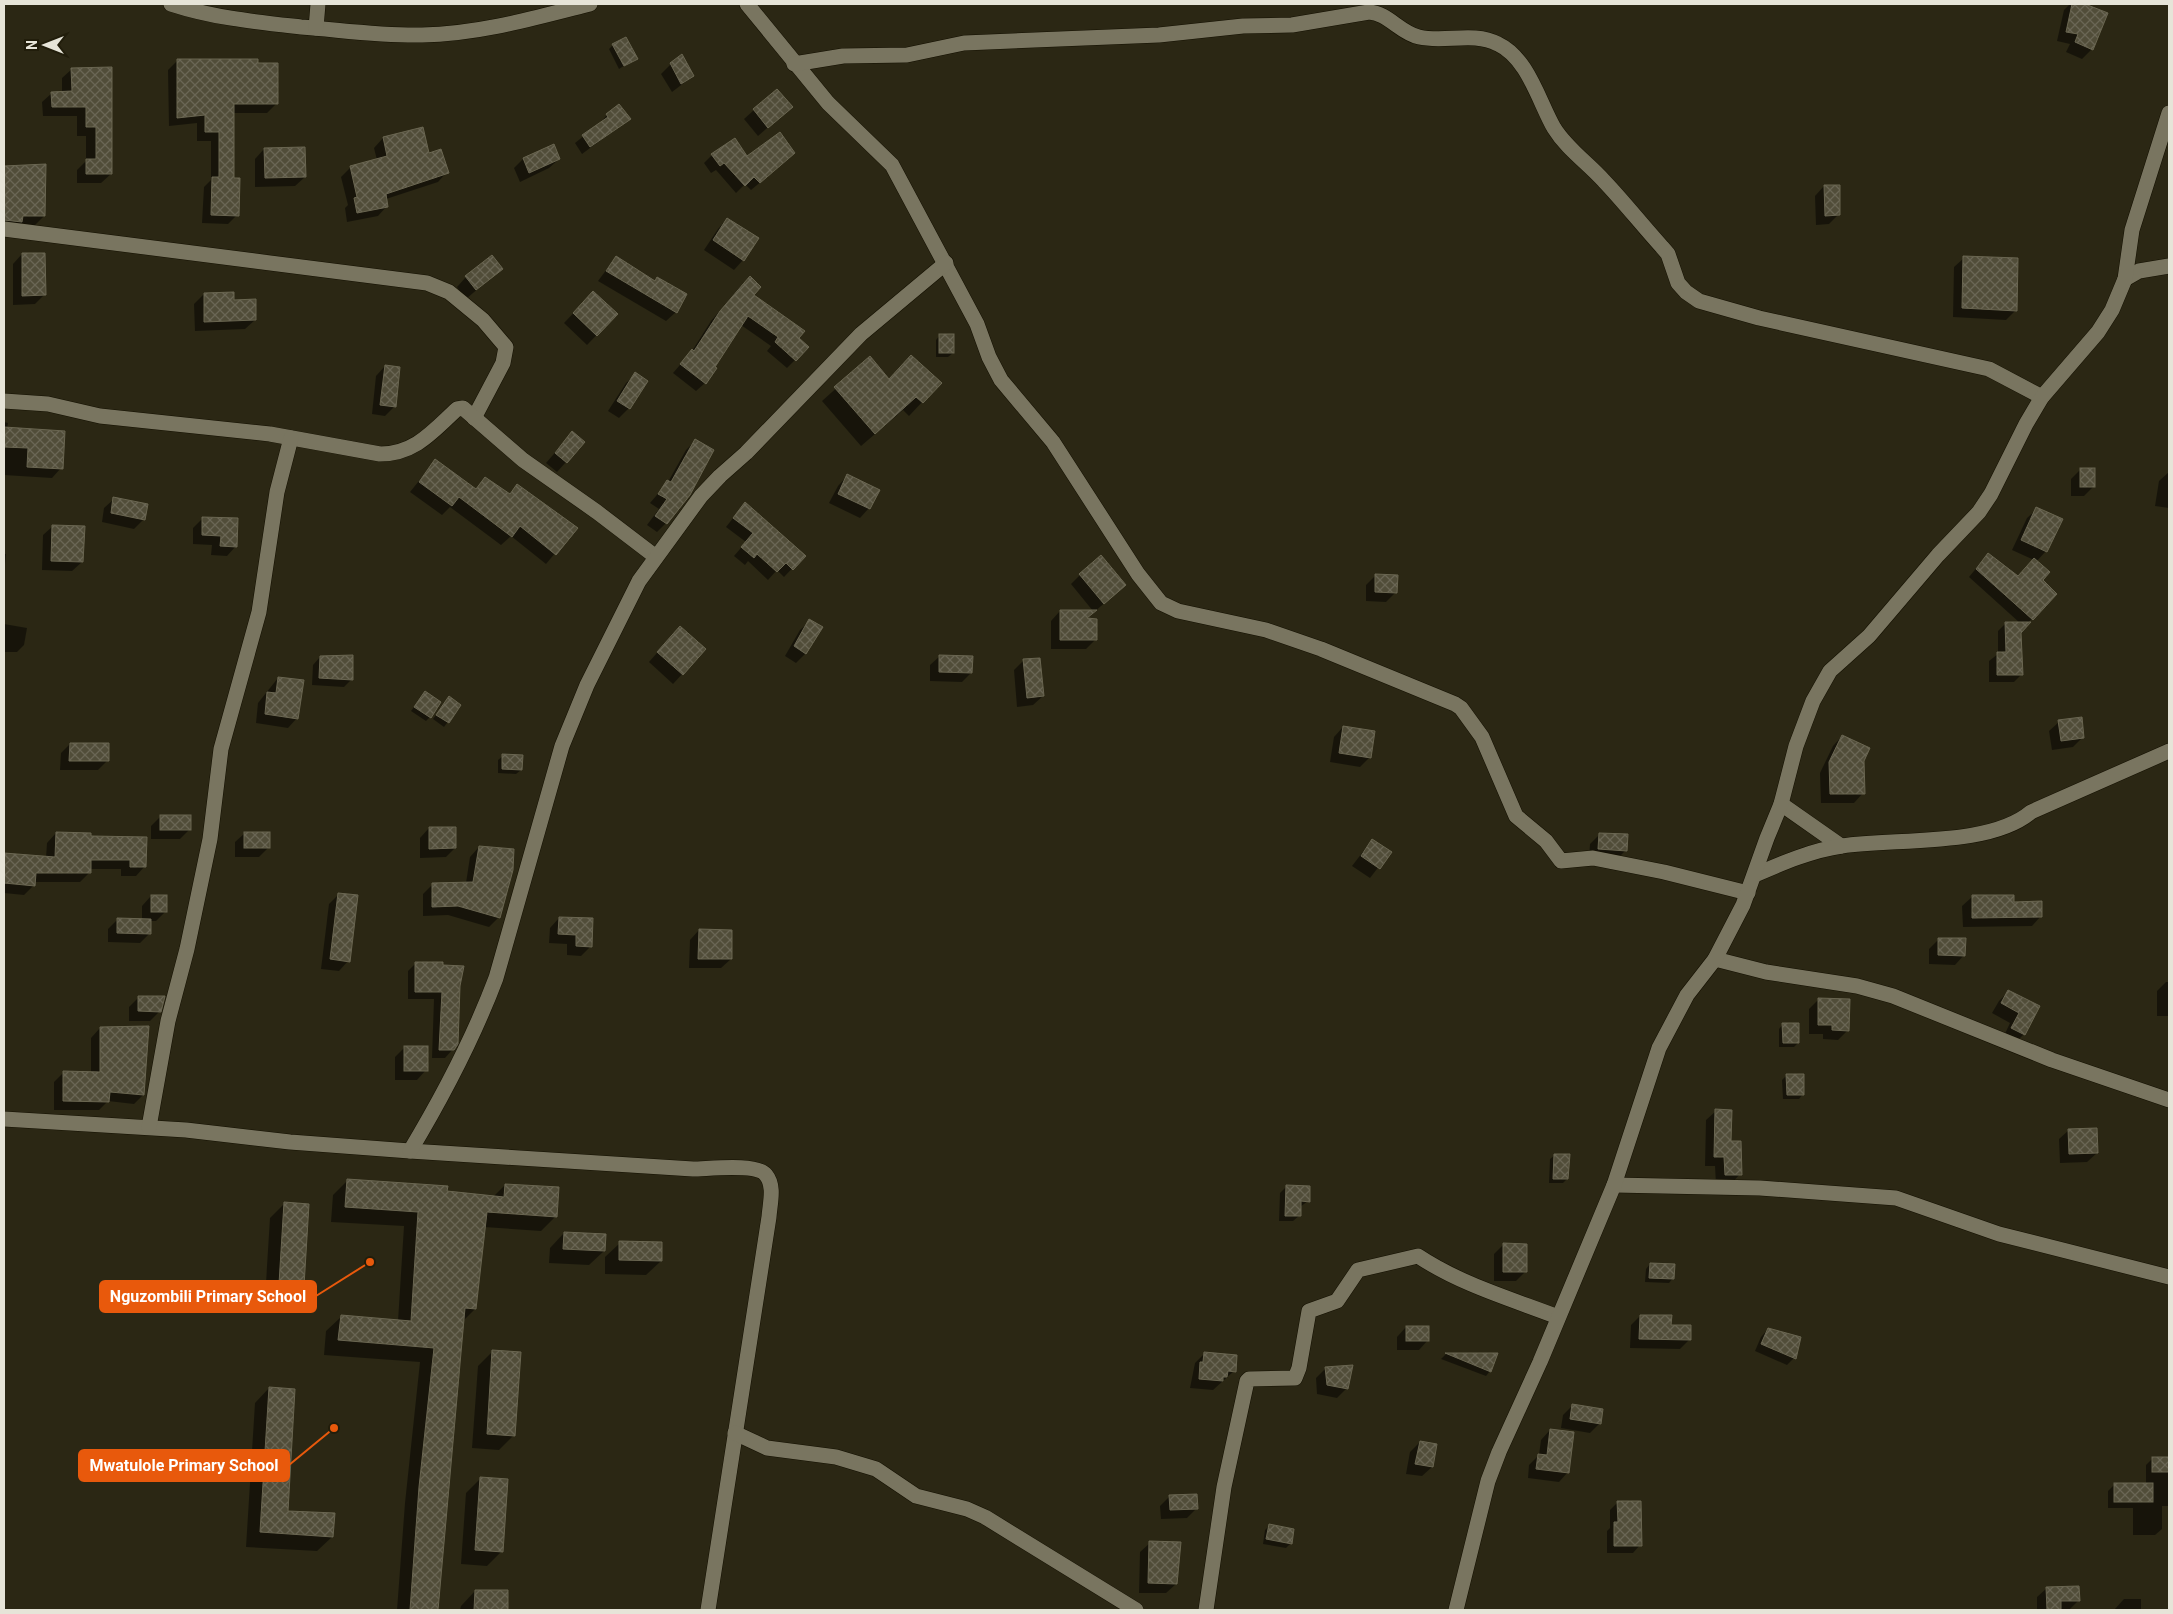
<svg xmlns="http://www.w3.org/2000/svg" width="2173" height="1614" font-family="Roboto,sans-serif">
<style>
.shadow{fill:#0007}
.building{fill:url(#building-cross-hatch);stroke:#6a6651}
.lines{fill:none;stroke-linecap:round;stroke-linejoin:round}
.street-casing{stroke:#141001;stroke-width:16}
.street{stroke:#797560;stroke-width:15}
.leader{fill:none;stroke:#e8590c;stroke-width:2}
.callout-dot{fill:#e8590c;stroke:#211d0b;stroke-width:2}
.callout{fill:#e8590c;stroke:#e8590c;stroke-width:2}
.callout-label{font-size:16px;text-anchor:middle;font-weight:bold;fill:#fff}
</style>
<defs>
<pattern id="building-cross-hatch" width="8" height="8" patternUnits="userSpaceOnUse" patternTransform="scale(1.25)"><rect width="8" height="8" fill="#514d39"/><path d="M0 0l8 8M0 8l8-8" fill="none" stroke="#6a6655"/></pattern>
</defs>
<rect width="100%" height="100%" fill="#2b2714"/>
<g class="shadow">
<path d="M2070 4H2082L2106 14 2092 49 2082 59 2066 52 2070 44 2057 41 2064 10Z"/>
<path d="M613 45 636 58 619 69 609 49Z"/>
<path d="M177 61 276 104 267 113H233V179L237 215 228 224 202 223 204 187 211 180V141H197V123L169 126 168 70Z"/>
<path d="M671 64 693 76 672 92 661 74Z"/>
<path d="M111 68V174L101 183H77V170L86 161V136H77V116H43L42 102 52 93H62V78L72 69Z"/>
<path d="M754 110 781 116 758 136 744 119Z"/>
<path d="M607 115 629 119 582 154 575 143 600 123Z"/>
<path d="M383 138 428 155 447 172 438 182 386 199 387 206 378 216 347 222 345 208 348 205 341 177 350 168 377 160 374 148Z"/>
<path d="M264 149 305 177 295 186 255 187V159Z"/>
<path d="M712 155 746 158 786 161 751 190 745 184 736 193 716 170 711 173 704 163Z"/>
<path d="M523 159H559L549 168 520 182 514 168Z"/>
<path d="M45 166 44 216 35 225H18L4 229V167Z"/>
<path d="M1824 186 1839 214 1829 224 1816 225 1815 196Z"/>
<path d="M727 219 743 260 734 270 704 250 718 229Z"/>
<path d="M22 254 44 295 35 304 13 305V264Z"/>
<path d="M616 257 676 312 666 321 598 281Z"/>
<path d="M1964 258 2016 310 2006 320 1953 317 1954 267Z"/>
<path d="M501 269 466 299 457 287 466 277Z"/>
<path d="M741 286 797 338 795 360 787 368 767 351 771 346 741 325 705 383 696 391 673 373 692 351 711 321Z"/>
<path d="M204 294 233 301 255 320 245 329 195 331 194 304Z"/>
<path d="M584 302 616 315 587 345 564 323Z"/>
<path d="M940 335 953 353 948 357H936V340Z"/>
<path d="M870 358 889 380 940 383 909 416 903 410 861 446 822 401Z"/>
<path d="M385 366 395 406 385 416 372 414 376 376Z"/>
<path d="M636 374 629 408 619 418 608 411 626 383Z"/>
<path d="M4 422 8 423 7 429 61 468 52 478 4 475Z"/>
<path d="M572 433 566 462 557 472 546 463Z"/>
<path d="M695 441 666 523 657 532 647 525 659 509 650 503 668 482 686 450Z"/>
<path d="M435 461 475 490 485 479 508 495 517 486 576 528 546 564 511 536 501 545 450 507 442 515 410 492Z"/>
<path d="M2080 470 2094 486 2084 496H2071V479Z"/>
<path d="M2169 472V508L2155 506 2159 481Z"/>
<path d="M847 476 869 508 860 518 829 503 838 486Z"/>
<path d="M114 499 144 519 134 529 102 522 104 508Z"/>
<path d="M745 503 804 556 784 577 777 570 768 580 748 561 745 565 734 556 746 542 726 527Z"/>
<path d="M2037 509 2046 551 2036 562 2041 580 2056 594 2019 632 2022 674 2014 682H1989V661L1998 654V631L2006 623H2020L1969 577 1988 554 2018 577 2034 560 2012 550 2027 518Z"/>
<path d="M203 518 236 546 227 556 211 555 212 545 193 544V528Z"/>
<path d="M53 526 82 562 72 571 42 570 43 535Z"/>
<path d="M4 554H6L4 575Z"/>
<path d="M1080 575 1115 594 1086 619 1096 639 1086 649H1051V621L1060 611H1093L1071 584Z"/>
<path d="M1376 575 1396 592 1386 602 1366 601V585Z"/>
<path d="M810 621 805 654 796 663 785 656 800 630Z"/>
<path d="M4 624 27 628 24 645 17 652H4Z"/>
<path d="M671 637 705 649 673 684 649 662Z"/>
<path d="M940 656 971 673 962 682 930 681V665Z"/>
<path d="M320 657 352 679 344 687 312 685 313 665Z"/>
<path d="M1024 660 1043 696 1033 705 1017 707 1014 670Z"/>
<path d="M278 678 297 718 288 728 256 723 258 703Z"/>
<path d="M425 693 430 717 426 721 411 711Z"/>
<path d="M449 698 460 705 444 727 433 719Z"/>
<path d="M2059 722 2083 737 2073 747 2052 750 2049 731Z"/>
<path d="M1343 727 1370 757 1360 767 1330 762 1334 737Z"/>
<path d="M1842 736 1863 761V793L1854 803H1821L1820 773 1833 746Z"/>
<path d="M70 744 107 761 98 770H60L61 753Z"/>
<path d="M503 756 521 770 516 774 498 773V760Z"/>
<path d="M161 816 189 830 180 839H151V826Z"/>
<path d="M429 828 455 848 446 857 420 858V838Z"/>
<path d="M56 833 90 837 145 866 136 876H121V869H90V872L80 882H34V885L24 895 4 893V854L46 858 47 843Z"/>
<path d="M245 833 269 847 259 857H235V842Z"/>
<path d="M1600 834 1626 850 1616 860 1589 858 1590 844Z"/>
<path d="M1372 840 1390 852 1370 878 1352 866Z"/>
<path d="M479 847 499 917 489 927 448 915 423 916V894L432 885 466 883 470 857Z"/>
<path d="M339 894 348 961 339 971 321 969 329 904Z"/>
<path d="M151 896 166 911 156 921H150V933L140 943 108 942V929L118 919 142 920V906Z"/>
<path d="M1972 897 2013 903 2041 916 2032 926 1963 927 1962 906Z"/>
<path d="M559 918 591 946 581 956 567 955V944L549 943 550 928Z"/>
<path d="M699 930 731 959 721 968H689L690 940Z"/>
<path d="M1939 939 1964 955 1955 965 1929 964V949Z"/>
<path d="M416 963 442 966 459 986 453 1049 445 1058H432L434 999H408V971Z"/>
<path d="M2166 982H2169V1016H2157V991Z"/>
<path d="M2009 991 2038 1006 2024 1034 2014 1044 2003 1038 2010 1023 1992 1013 1999 1001Z"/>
<path d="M139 997 160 1011 150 1021H129V1007Z"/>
<path d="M1818 1000 1848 1030 1838 1040 1823 1039V1034H1809V1009Z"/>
<path d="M1783 1024 1798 1043 1794 1047H1779V1029Z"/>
<path d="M100 1028 143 1095 134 1104 108 1101 99 1110H54V1082L63 1073H91V1038Z"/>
<path d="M405 1047 426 1070 417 1080H395V1057Z"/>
<path d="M1787 1075 1803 1094 1799 1099H1783L1782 1080Z"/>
<path d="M1716 1111 1730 1142 1740 1174 1731 1184H1716L1715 1166H1705L1706 1120Z"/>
<path d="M2069 1130 2097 1153 2087 1162 2060 1163 2059 1139Z"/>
<path d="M1555 1155 1567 1179 1563 1183H1549L1550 1159Z"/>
<path d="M347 1181 493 1197 505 1185 556 1216 541 1231 484 1227 475 1309 462 1322 437 1610H397L405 1503 420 1362 324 1355 326 1331 341 1317 398 1321 404 1226 331 1222 333 1195Z"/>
<path d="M1287 1186 1308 1201 1300 1207V1215L1293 1221H1279L1280 1193Z"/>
<path d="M285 1203 302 1286 288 1300 265 1299 270 1218Z"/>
<path d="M564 1233 604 1251 589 1265 549 1263 550 1248Z"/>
<path d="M620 1243 661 1261 646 1275 605 1274V1257Z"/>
<path d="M1503 1245 1525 1272 1516 1281H1494V1254Z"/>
<path d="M1650 1264 1673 1278 1669 1283 1645 1282 1646 1269Z"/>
<path d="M1640 1316 1670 1326 1690 1339 1680 1349 1630 1348 1631 1325Z"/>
<path d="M1406 1327 1428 1340 1419 1350H1397V1337Z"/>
<path d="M1768 1329 1794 1358 1787 1365 1755 1351 1761 1337Z"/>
<path d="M493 1351 514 1435 499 1450 472 1448 478 1366Z"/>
<path d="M1204 1354 1234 1371 1213 1390 1190 1388 1195 1363Z"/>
<path d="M1446 1354H1496L1490 1371 1486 1376 1441 1359Z"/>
<path d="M1326 1368 1347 1388 1337 1398 1317 1394 1316 1378Z"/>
<path d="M269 1388 286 1512 332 1537 317 1551 246 1547 255 1403Z"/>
<path d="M1573 1405 1600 1423 1590 1433 1561 1428 1563 1415Z"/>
<path d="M1550 1430 1568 1472 1559 1482 1528 1478 1529 1465 1539 1455 1541 1440Z"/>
<path d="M1420 1442 1436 1445 1432 1467 1422 1476 1406 1474 1410 1452Z"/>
<path d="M2153 1458H2169V1506H2162V1529L2155 1535H2133V1508H2108V1491L2115 1484H2146V1465Z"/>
<path d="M481 1478 502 1551 487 1566 461 1564 466 1493Z"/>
<path d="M1170 1496 1197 1508 1187 1518 1161 1519 1160 1506Z"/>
<path d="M1618 1502 1640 1545 1633 1553H1607V1531L1610 1528V1510Z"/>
<path d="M1269 1526 1291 1543 1286 1548 1263 1544 1265 1530Z"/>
<path d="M1150 1543 1176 1584 1166 1593H1139L1140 1552Z"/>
<path d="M2047 1588 2078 1601 2069 1610H2037V1597Z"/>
<path d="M475 1591 507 1592 506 1610H460L461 1606Z"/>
<path d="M2124 1599H2141V1610H2114Z"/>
</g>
<g class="building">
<path d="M2072 4H2085L2108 13 2093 50 2075 42 2078 34 2066 32Z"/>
<path d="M626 37 638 59 624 66 612 44Z"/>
<path d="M682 54 694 76 681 84 670 63Z"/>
<path d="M177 59H258V63H278V104H234V178H240L239 216 211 215 212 177H219V132H205V115L177 118Z"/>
<path d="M112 67V174H86V159H96V127H86V107H52L51 92 72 91 71 68Z"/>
<path d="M777 89 793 107 768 128 753 109Z"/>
<path d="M619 104 631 119 590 147 582 135 608 117 606 114Z"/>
<path d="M423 127 429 153 441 149 449 173 386 194 388 207 357 213 354 198 357 197 350 166 387 156 383 137Z"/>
<path d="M780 132 795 153 760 183 754 177 745 186 724 163 720 166 711 154 735 138 747 156Z"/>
<path d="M554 144 560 159 529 173 523 158Z"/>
<path d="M305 147 306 177 265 178 264 148Z"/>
<path d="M46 164 45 216H23L22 222 4 220V166Z"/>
<path d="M1824 185H1840V215L1825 216Z"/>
<path d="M727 218 759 238 744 261 713 240Z"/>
<path d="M22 253H45L46 295 22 296Z"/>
<path d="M492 255 503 269 476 290 465 276Z"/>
<path d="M616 256 655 281 657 277 687 294 677 313 606 271Z"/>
<path d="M1963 256 2018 258 2017 311 1962 308Z"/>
<path d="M750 276 761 287 754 295 805 331 799 338 809 347 796 361 775 342 778 337 748 316 715 367 717 368 706 384 680 364 692 349 694 351 720 311Z"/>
<path d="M593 291 618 314 597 336 573 313Z"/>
<path d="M234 292V300L256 299V320L204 322V293Z"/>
<rect x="939" y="334" width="15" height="19"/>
<path d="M911 355 942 383 923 403 916 397 875 434 834 387 870 356 889 379Z"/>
<path d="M385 365 400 367 396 407 380 405Z"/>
<path d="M635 372 648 381 630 409 617 401Z"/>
<path d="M4 427 65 431 63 469 27 467 28 448 4 447Z"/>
<path d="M572 431 585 442 567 463 555 453Z"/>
<path d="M695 439 714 450 690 495 667 524 655 516 667 499 658 494 667 480 671 482Z"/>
<path d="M435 459 476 489 485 477 510 494 517 484 578 528 556 555 520 526 512 537 459 497 452 506 419 482Z"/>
<rect x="2080" y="468" width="15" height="19"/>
<path d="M847 474 880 490 870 509 838 494Z"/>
<path d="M113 497 148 504 145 520 111 513Z"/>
<path d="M745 502 806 556 793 570 786 563 777 572 757 554 754 558 741 547 753 533 733 518Z"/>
<path d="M2036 507 2063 519 2047 552 2021 540Z"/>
<path d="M202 517 238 518 237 547 220 546 221 536 202 535Z"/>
<path d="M52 525 85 526 83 562 51 561Z"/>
<path d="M1988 553 2018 576 2034 558 2050 572 2043 580 2057 594 2033 620 1976 569Z"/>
<path d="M1101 555 1126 585 1104 604 1079 574Z"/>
<path d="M1375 574 1398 575 1397 593 1375 592Z"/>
<path d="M1060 610H1097L1087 618 1097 619V640H1060Z"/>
<path d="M809 619 823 627 806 654 794 646Z"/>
<path d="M2005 622H2031L2021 633 2023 675H1997V652H2006Z"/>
<path d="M680 626 706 649 683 675 657 652Z"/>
<path d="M353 655V680L319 678 320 656Z"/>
<path d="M939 655 973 656 972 673 939 672Z"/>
<path d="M1040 658 1044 696 1027 698 1023 659Z"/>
<path d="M278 677 304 680 298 719 265 714 267 692 276 693Z"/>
<path d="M425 691 441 702 431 718 414 707Z"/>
<path d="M449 696 461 705 449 723 436 715Z"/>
<path d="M2082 717 2084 738 2061 741 2058 720Z"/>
<path d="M1343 726 1375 731 1371 758 1339 753Z"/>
<path d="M1842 735 1870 748 1864 761 1865 794H1830L1829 762Z"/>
<path d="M70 743H109V761H69Z"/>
<path d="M502 754 523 755 522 770 502 769Z"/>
<rect x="160" y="815" width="31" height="15"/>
<path d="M429 827H456V848L429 849Z"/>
<path d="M56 832 91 833V836L147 837 146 867H130V860H91V873H36L35 886 4 883V853L55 857Z"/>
<rect x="244" y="832" width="26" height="16"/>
<path d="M1599 833 1628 834 1627 851 1598 849Z"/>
<path d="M1372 839 1392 852 1380 869 1361 856Z"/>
<path d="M479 846 514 849 513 870 500 918 458 906 432 907V883L473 882Z"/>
<path d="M338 893 358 895 350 962 330 959Z"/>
<rect x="151" y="895" width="16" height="17"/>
<path d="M1972 895H2014V902L2042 901V917L1972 918Z"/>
<path d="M559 917 593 918 592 947 576 946V935L558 934Z"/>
<path d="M117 918 151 919V934L117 933Z"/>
<path d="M699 929 732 930V959H698Z"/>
<path d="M1938 938H1966L1965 956 1938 955Z"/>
<path d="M415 962H443V965L464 966 460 986 458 1044 454 1050H439L442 992H415Z"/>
<path d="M2008 990 2040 1006 2025 1035 2011 1028 2019 1013 2001 1003Z"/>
<path d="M138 996H165L161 1012 138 1011Z"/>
<path d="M1818 998 1850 999 1849 1031 1832 1030V1025H1818Z"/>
<path d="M1782 1023H1799V1043H1783Z"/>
<path d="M149 1026 144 1095 110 1092 109 1102 63 1101V1071L100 1072V1027Z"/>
<rect x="404" y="1046" width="24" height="25"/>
<path d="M1786 1074H1804V1095H1787Z"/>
<path d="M1715 1109 1732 1110 1731 1141H1741L1742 1175H1725L1724 1157H1714Z"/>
<path d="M2097 1128 2098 1153 2069 1154 2068 1129Z"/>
<path d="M1554 1154H1570L1568 1179H1553Z"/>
<path d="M347 1179 448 1186 447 1191 504 1197 505 1184 559 1187 557 1217 487 1212 476 1309 465 1308 438 1610H410L419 1487 434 1348 338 1340 341 1315 411 1321 418 1212 345 1207Z"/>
<path d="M1286 1185 1310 1186V1202L1301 1201V1216H1285Z"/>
<path d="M284 1202 309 1204 304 1286 279 1284Z"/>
<path d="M564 1232 606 1234 605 1251 563 1249Z"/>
<path d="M619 1241 662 1242V1261L619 1260Z"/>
<path d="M1503 1243 1527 1244V1272H1503Z"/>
<path d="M1650 1263 1675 1264 1674 1279 1649 1278Z"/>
<path d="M1640 1315H1672L1671 1325H1691V1340L1639 1339Z"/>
<rect x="1406" y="1326" width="23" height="15"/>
<path d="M1768 1328 1801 1337 1796 1359 1761 1344Z"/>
<path d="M492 1350 521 1352 515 1436 487 1434Z"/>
<path d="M1204 1352 1237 1355 1236 1372 1228 1371 1227 1377H1223V1381L1199 1379 1200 1362H1203Z"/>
<path d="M1445 1353H1498L1491 1372Z"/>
<path d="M1353 1365 1348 1389 1327 1385 1325 1367Z"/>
<path d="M269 1387 295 1389 288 1511 335 1513 333 1537 260 1532Z"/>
<path d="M1572 1404 1603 1409 1601 1424 1570 1419Z"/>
<path d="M1550 1429 1574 1432 1569 1473 1536 1469 1538 1454 1547 1455Z"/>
<path d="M1420 1441 1437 1444 1433 1467 1415 1464Z"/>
<rect x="2152" y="1457" width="17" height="15"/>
<path d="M480 1477 508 1479 503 1552 475 1550Z"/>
<rect x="2114" y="1483" width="39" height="19"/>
<path d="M1197 1494 1198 1509 1170 1510 1169 1495Z"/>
<path d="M1617 1501H1641L1642 1546H1614V1522H1618Z"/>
<path d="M1269 1524 1294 1529 1292 1544 1266 1539Z"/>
<path d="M1149 1541 1181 1542 1177 1584 1148 1583Z"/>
<path d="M2079 1586 2080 1601H2061V1610H2047L2046 1587Z"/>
<path d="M475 1590H508V1610H474Z"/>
</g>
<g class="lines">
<defs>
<g id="street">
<path d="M171 4C214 18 256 22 301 27 341 30 382 36 422 35 479 34 535 18 590 4"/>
<path d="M747 4 828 103 892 165 977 324 989 357 1001 380 1053 442 1138 574 1161 603 1178 611 1266 630 1321 649 1455 704 1461 708 1482 737 1516 816 1546 841 1561 861 1593 858 1664 872 1748 893"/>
<path d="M316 28 318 4"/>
<path d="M794 64 843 56 907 55 964 43 1159 35 1243 26 1292 25 1369 12C1388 13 1400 33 1419 37 1445 43 1473 31 1498 44 1528 58 1539 102 1554 128 1567 149 1588 163 1604 181 1624 202 1642 225 1662 247L1668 254 1678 283 1686 292 1699 301 1759 318 1989 369 2042 397"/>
<path d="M4 229 427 283 449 292 483 320 506 347 503 363 474 418"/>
<path d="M2125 279 2139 271 2169 266"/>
<path d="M4 401 48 404 100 416 270 434 380 454C415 454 433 431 457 409L463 408 523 460 597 512 656 557"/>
<path d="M1781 804 1841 846"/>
<path d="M1755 875C1782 863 1813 850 1842 846 1895 838 1990 847 2031 812L2169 751"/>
<path d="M1715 959 1766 972 1857 986 1893 996 2052 1060 2169 1100"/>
<path d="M4 1119 186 1130 290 1142 410 1151 693 1169C708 1169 757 1163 766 1175 775 1186 770 1203 769 1217L708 1610"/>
<path d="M149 1127 168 1021 187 949 210 839 221 749 259 612 277 492 291 438"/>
<path d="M410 1151C443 1096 473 1039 496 978L562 746 587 685 639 581 701 496 720 476 746 453 861 334 946 263"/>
<path d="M1614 1185 1760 1188 1896 1198 1999 1234 2169 1277"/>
<path d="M735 1433 767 1448 836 1457 876 1469 916 1496 967 1509 985 1517 1136 1610"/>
<path d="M1206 1610 1224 1487 1247 1381 1249 1379 1295 1378 1299 1368 1309 1311 1337 1301 1358 1270 1418 1256C1460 1284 1511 1299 1558 1317"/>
<path d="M1456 1610 1488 1481 1499 1452 1540 1362 1614 1185 1659 1048 1687 995 1715 959 1743 905 1767 838 1781 804 1796 746 1813 701 1830 671 1869 636 1938 555 1979 512 1991 494 2026 424 2042 397 2098 332 2112 310 2125 279 2132 230 2169 113"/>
</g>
</defs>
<use href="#street" class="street-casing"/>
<use href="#street" class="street"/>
</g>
<path class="leader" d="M370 1262L316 1296M334 1428L289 1465"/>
<g class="callout-dot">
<circle cx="370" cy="1262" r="5"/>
<circle cx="334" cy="1428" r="5"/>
</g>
<g class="callout">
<rect x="100" y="1281" width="216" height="31" rx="5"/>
<rect x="79" y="1450" width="210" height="31" rx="5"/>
</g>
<g class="callout-label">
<text x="208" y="1302">Nguzombili Primary School</text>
<text x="184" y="1471">Mwatulole Primary School</text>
</g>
<rect width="2173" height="1614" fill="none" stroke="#e6e4d8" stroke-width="10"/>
<g transform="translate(45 45) rotate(270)" stroke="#211d0b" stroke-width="4" paint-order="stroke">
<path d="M0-4L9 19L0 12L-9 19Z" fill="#e6e4d8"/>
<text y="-8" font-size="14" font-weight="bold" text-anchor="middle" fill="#e6e4d8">N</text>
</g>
</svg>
